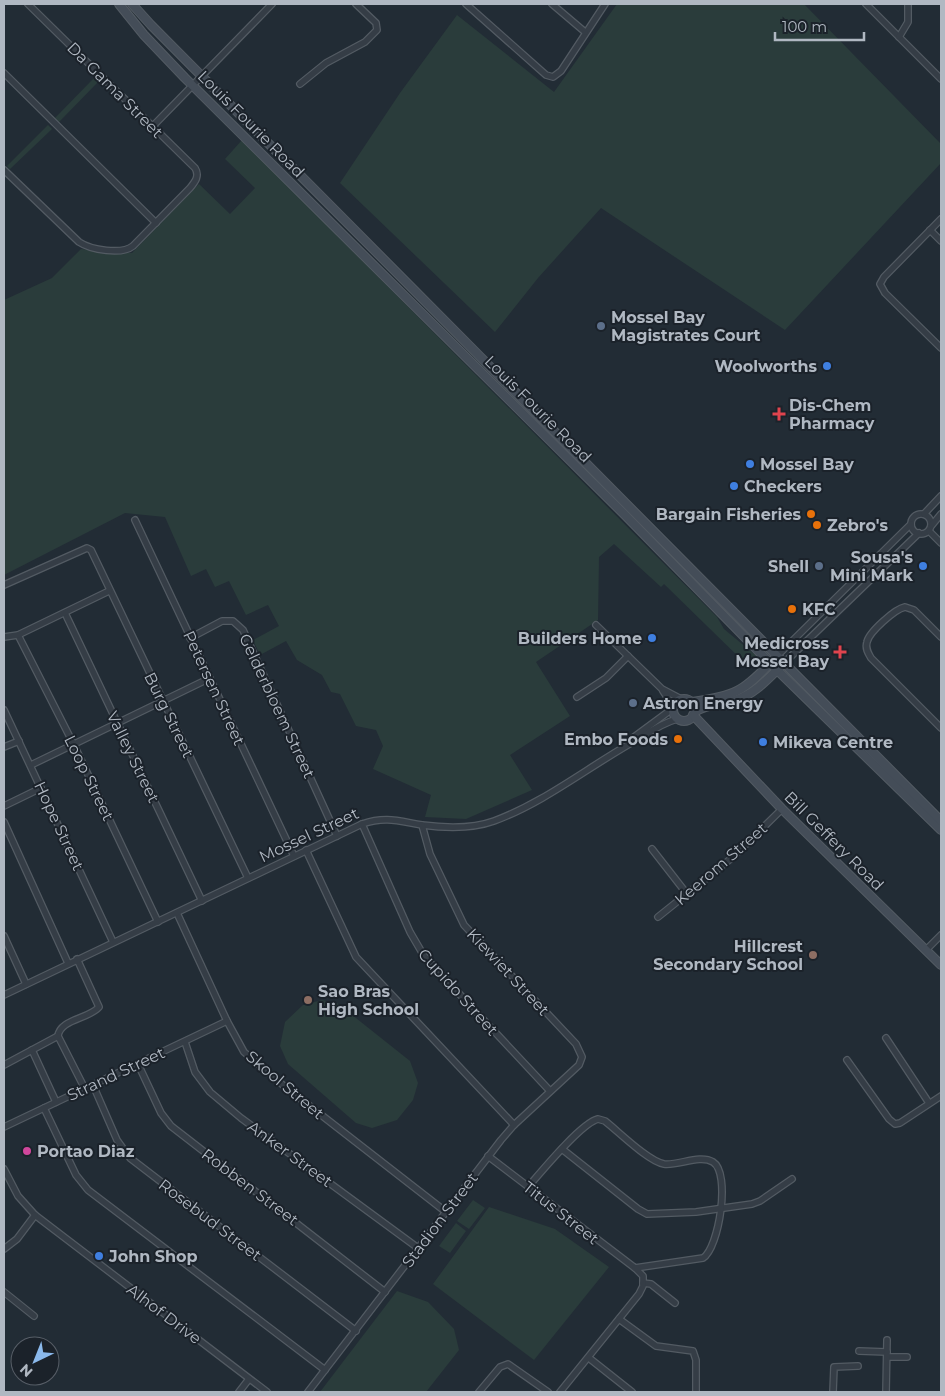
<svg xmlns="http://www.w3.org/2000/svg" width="945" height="1396" font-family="Montserrat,sans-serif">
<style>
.green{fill:#2a3c3b}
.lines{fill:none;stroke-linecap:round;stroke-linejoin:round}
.street-casing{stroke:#535b63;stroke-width:8}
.secondary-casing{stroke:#535b63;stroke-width:10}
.street{stroke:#353d46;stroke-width:5.5}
.secondary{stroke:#444d58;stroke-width:8}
.service-dot{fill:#5c6f8a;stroke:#1b222a;stroke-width:2}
.shop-dot{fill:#3f7fe0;stroke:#1b222a;stroke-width:2}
.health-dot{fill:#e0444e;stroke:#1b222a;stroke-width:2}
.food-dot{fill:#e8710a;stroke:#1b222a;stroke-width:2}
.education-dot{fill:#8d6e63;stroke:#1b222a;stroke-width:2}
.hotel-dot{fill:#d1479c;stroke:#1b222a;stroke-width:2}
.labels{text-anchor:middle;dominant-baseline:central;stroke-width:4;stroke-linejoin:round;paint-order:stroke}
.street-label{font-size:16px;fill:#b0b8c2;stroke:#1b222a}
.poi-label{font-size:16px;font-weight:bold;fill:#b0b8c2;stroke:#1b222a;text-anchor:start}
</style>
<rect width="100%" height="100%" fill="#222c35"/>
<g class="green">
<path d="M617 4H804L941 144V163L785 330 601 208 538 278 495 332 340 183 400 93 457 15 554 92Z"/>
<path d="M95 77 99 81 59 122 55 118Z"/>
<path d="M48 125 52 129 10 169 7 166Z"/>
<path d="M242 140 717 617 724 629 759 658 750 668 664 584 661 587 614 544 599 557 598 620 536 662 570 716 510 755 532 790 466 819 425 817 431 795 373 769 383 746 376 730 356 726 340 694 331 692 322 675 297 660 286 641 260 655 253 640 279 626 268 605 246 615 229 581 215 587 206 569 191 576 165 517 125 513 4 575V300L52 278 81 249 132 253 199 184 230 214 255 188 225 159Z"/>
<path d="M322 1000 337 1003 410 1061 418 1083 413 1100 397 1120 372 1128 356 1123 288 1064 280 1046 285 1022 303 1005Z"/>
<path d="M473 1200 485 1208 469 1229 457 1221Z"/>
<path d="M489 1207 555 1229 609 1267 534 1360 433 1284Z"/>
<path d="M456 1223 466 1231 450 1253 439 1246Z"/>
<path d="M397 1291 428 1302 454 1329 459 1350 426 1392H320Z"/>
</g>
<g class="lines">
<defs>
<g id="street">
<path d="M466 4 546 75 553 77 561 71 605 4"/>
<path d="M552 4 585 32"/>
<path d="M866 4 941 79"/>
<path d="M899 37 908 22V4"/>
<path d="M4 73 156 223"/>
<path d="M300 84 326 63 365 42 377 30 376 23 356 4"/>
<path d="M152 127 272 4"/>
<path d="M4 170 79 242C91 250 122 255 133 246L190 188C195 182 200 176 195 168L28 4"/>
<path d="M941 219 884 277 880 284 885 293 941 348"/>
<path d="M930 230 941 241"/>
<circle cx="921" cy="524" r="10"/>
<path d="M924 514 941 496"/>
<path d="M135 520 294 856"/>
<path d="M932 525 941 514"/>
<path d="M929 531 941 543"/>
<path d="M4 585 87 548 91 550 248 878"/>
<path d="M65 613 202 901"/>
<path d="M596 625 662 689 681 699"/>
<path d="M18 635 74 745 158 922"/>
<path d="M4 637 18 635 109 591"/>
<path d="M941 637 914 610 905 607C895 609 869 632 867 642 865 648 868 653 871 658L941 728"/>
<path d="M190 638 222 621H233L243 630 337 836"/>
<path d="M778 655 911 524"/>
<path d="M785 662 919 533"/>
<path d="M663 691 673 706"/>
<path d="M577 697 606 678 628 656"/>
<path d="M4 710 113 942"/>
<path d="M630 740 672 709"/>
<path d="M4 747 19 741"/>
<path d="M31 765 208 679"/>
<path d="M4 806 41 788"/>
<path d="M4 822 68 963"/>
<path d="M362 824 410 932 424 956 550 1091"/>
<path d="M652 849 687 894"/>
<path d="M306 850 356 957 514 1125"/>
<path d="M177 913 227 1021 244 1052 284 1086 446 1212"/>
<path d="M658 917 733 857 782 809"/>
<path d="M4 936 26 984"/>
<path d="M926 950 941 935"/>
<path d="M77 959 99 1007C89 1019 60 1019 58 1036L85 1089"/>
<path d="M4 995 362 824C386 816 398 821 422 825 445 828 472 829 494 821 546 802 592 764 640 738 652 730 663 723 677 719"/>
<path d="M886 1038 929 1103"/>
<path d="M185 1042 195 1072 210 1092 241 1118 418 1248"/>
<path d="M32 1050 56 1102"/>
<path d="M847 1060 889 1119 895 1124 900 1123 941 1096"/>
<path d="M138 1064 161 1113 171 1126 385 1292"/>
<path d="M4 1065 58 1036"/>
<path d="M93 1085 117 1140 130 1158 356 1331"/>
<path d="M44 1108 76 1175 88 1190 325 1370"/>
<path d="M4 1127 227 1021"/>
<path d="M562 1149 638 1209 647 1214 696 1212 752 1204 760 1201 792 1179"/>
<path d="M488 1156 635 1268 703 1258C719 1248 731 1173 713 1162 700 1154 678 1166 664 1164 648 1161 619 1132 605 1121L598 1119C581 1123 541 1172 528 1187"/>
<path d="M4 1169 18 1196 35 1215 267 1392"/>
<path d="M4 1249 17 1239 35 1215"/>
<path d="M643 1283 651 1284 675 1303"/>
<path d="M4 1292 34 1316"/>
<path d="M619 1319 656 1346 693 1351 696 1360V1392"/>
<path d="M859 1351 887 1352"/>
<path d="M887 1357H907"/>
<path d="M589 1358 632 1392"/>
<path d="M239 1392 249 1379"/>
<path d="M308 1392 501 1140 514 1125 579 1065 582 1057 576 1044 464 925 430 854 422 825"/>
<path d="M479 1392 500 1367 508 1364 548 1392"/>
<path d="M560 1392 639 1294 643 1286V1276L635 1268"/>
<path d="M833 1392 834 1367 858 1366"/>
<path d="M886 1392 887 1340"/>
</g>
<g id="secondary">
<path d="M119 4 144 35 185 78 625 515 770 663 941 830"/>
<path d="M132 4 151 25 941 821"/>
<circle cx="684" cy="710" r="11"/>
<path d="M692 702C736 695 742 693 773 660"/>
<path d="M695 712C708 703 721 705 736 700 754 694 767 680 780 667"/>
<path d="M693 715 782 809 941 965"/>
</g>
</defs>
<use href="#street" class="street-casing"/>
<use href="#secondary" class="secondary-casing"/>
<use href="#street" class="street"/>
<use href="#secondary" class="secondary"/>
</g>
<g class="service-dot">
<circle cx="601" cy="326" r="5"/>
<circle cx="819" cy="566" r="5"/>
<circle cx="633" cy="703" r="5"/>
</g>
<g class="shop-dot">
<circle cx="827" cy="366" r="5"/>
<circle cx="750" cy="464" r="5"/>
<circle cx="734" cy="486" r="5"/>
<circle cx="923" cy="566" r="5"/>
<circle cx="652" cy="638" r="5"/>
<circle cx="763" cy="742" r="5"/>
<circle cx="99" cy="1256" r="5"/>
</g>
<g class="health-dot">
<path d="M776.5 406.5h5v5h5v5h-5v5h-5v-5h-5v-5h5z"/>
<path d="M837.5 644.5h5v5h5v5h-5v5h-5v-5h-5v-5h5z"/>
</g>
<g class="food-dot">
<circle cx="811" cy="514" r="5"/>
<circle cx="817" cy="525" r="5"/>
<circle cx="792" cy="609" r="5"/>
<circle cx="678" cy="739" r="5"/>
</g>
<g class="education-dot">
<circle cx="813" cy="955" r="5"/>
<circle cx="308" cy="1000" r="5"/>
</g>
<circle class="hotel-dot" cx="27" cy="1151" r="5"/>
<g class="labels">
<g class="street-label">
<text transform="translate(115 90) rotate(45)">Da Gama Street</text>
<text transform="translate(251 124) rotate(45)">Louis Fourie Road</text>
<text transform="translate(538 409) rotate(45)">Louis Fourie Road</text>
<text transform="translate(214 688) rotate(65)">Petersen Street</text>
<text transform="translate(277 706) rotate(65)">Gelderbloem Street</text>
<text transform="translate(169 715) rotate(64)">Burg Street</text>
<text transform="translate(133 757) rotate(64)">Valley Street</text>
<text transform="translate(89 778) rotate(64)">Loop Street</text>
<text transform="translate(59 826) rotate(65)">Hope Street</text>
<text transform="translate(309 835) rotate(-25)">Mossel Street</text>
<text transform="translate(834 841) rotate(45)">Bill Geffery Road</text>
<text transform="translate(721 864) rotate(-41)">Keerom Street</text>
<text transform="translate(508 972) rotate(47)">Kiewiet Street</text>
<text transform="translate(458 992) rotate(48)">Cupido Street</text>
<text transform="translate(116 1074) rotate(-25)">Strand Street</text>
<text transform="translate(285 1085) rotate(40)">Skool Street</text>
<text transform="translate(290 1154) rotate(36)">Anker Street</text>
<text transform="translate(250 1187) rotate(37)">Robben Street</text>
<text transform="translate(561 1213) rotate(38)">Titus Street</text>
<text transform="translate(210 1220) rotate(37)">Rosebud Street</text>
<text transform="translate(440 1220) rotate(-53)">Stadion Street</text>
<text transform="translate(164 1314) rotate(37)">Alhof Drive</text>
</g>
<g class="poi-label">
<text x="611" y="317">Mossel Bay<tspan x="611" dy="18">Magistrates Court</tspan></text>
<text x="817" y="366" text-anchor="end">Woolworths</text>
<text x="789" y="405">Dis-Chem<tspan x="789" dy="18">Pharmacy</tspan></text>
<text x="760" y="464">Mossel Bay</text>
<text x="744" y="486">Checkers</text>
<text x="801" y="514" text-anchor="end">Bargain Fisheries</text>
<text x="827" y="525">Zebro's</text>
<text x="913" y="557" text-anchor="end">Sousa's<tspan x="913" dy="18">Mini Mark</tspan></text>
<text x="809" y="566" text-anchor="end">Shell</text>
<text x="802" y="609">KFC</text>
<text x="642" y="638" text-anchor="end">Builders Home</text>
<text x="829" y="643" text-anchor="end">Medicross<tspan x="829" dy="18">Mossel Bay</tspan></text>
<text x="643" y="703">Astron Energy</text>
<text x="668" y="739" text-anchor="end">Embo Foods</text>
<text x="773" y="742">Mikeva Centre</text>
<text x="803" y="946" text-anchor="end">Hillcrest<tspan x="803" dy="18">Secondary School</tspan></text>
<text x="318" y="991">Sao Bras<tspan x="318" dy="18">High School</tspan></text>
<text x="37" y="1151">Portao Diaz</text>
<text x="109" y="1256">John Shop</text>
</g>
</g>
<rect width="945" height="1396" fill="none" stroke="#b0b8c2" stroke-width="10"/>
<g transform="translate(35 1361) rotate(223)"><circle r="24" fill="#1b222a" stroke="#575e67"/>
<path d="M0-4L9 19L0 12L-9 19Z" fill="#8bb9ec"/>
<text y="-8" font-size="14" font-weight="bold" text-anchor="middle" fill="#b0b8c2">N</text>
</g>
<path d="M775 32v8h89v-8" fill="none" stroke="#b0b8c2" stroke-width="2.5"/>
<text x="782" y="32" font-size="15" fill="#b0b8c2" stroke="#1b222a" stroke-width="4" paint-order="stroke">100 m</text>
</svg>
